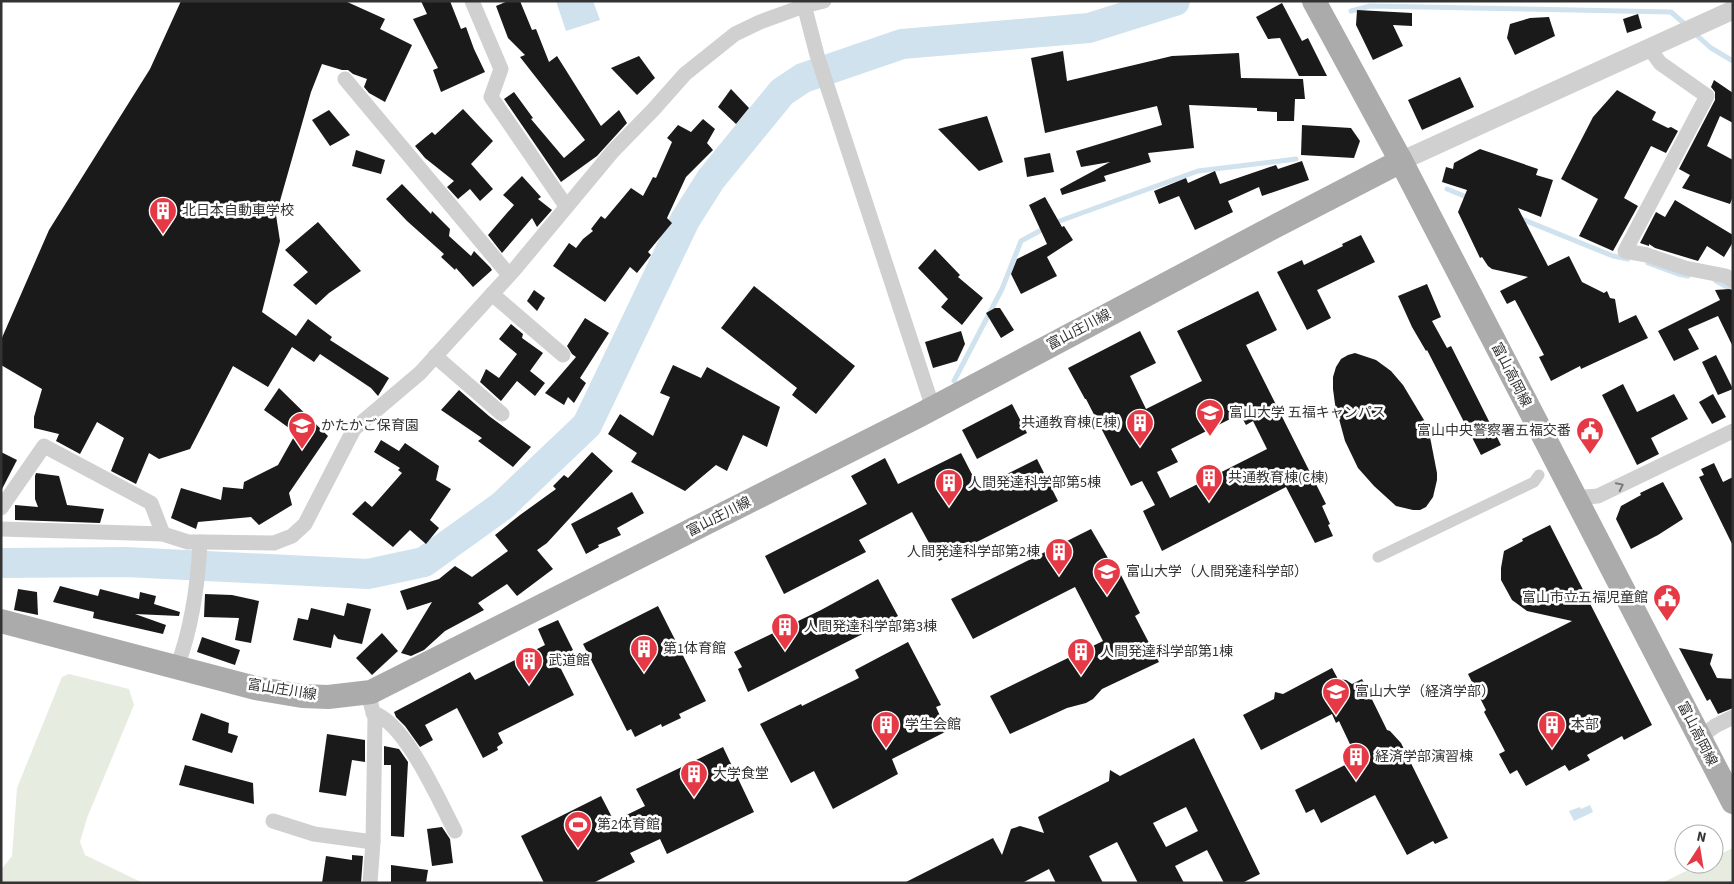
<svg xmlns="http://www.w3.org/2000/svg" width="1734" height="884" font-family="'Source Sans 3','Noto Sans JP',sans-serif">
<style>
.green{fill:#e6ecdf}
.water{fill:#cfe2ee}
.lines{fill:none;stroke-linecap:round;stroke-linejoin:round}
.stream{stroke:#cfe2ee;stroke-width:5}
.river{stroke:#cfe2ee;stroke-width:30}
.building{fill:#1a1a1a;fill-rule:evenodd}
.pedestrian{stroke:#d0d0d0;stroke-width:11}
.minor{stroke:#d0d0d0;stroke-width:15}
.tertiary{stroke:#d0d0d0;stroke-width:19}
.primary{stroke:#ababab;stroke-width:24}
.oneway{stroke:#7a7a7a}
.labels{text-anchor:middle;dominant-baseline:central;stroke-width:5;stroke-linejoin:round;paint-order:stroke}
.poi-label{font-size:14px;fill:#333;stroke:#fff;text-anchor:start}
.street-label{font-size:14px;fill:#333;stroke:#fff}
</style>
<rect width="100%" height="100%" fill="#fff"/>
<g class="green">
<path d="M69 674 129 689 134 705 87 818 80 842 85 855 143 883H1V870L12 856 17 788 62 677Z"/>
<path d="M1733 848V883H1662L1700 864H1714V857Z"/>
</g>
<g class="water">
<path d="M556 1H593L600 20 566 31Z"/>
<path d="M1590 805 1593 812 1574 821 1569 811 1580 807 1581 809Z"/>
</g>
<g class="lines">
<g class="stream">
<path d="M1351 11 1370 6 1671 12 1687 26"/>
<path d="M1693 32 1711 48 1733 61"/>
<path d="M1447 189 1469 198"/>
<path d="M1519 218 1613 256 1628 259"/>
<path d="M1054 223 1198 171 1296 159"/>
<path d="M1648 263 1678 274 1688 276"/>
<path d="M1716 281 1733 290"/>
<path d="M954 381 1002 289 1021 241 1045 228"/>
</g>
<path class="river" d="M1 563 126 562 368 574 424 562 502 506 587 425 685 220 711 179 782 92 803 78 902 44 1089 28 1175 1"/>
</g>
<g class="building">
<path d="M181 1H345L385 19 380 29 412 45 385 102 369 93 364 87 367 79 353 74 348 70H342L322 64 311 92 276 215 280 241 262 312 296 336 308 319 332 337 330 340 389 378 378 396 371 388 320 354 314 362 292 347 268 387 233 366 190 449 159 459 149 453 136 484 111 471 124 438 97 422 80 454 56 441 59 434 34 428V417L42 389 1 365V340L49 230 150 69Z"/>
<path d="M421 1H450L461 29 466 27 474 49 485 72 441 92 433 70 438 68 413 19 427 14Z"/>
<path d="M508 1H520L532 30 536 29 549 62 557 56 601 126 619 110 627 123 597 156 561 182 504 99 514 92 533 118 531 119 564 158 585 140 520 57 525 55 508 38 496 6Z"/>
<path d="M1282 3 1302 41 1308 38 1327 76H1299L1280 38 1268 39 1256 17Z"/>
<path d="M1357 10 1412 13V26L1393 25 1403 46 1373 60 1356 25Z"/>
<path d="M1638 14 1642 28 1627 33 1623 19Z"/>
<path d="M1549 17 1555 36 1515 55 1507 38 1510 24 1530 18Z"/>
<path d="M1063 51 1067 81 1172 56 1239 53 1241 78 1303 79 1305 99H1295L1294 121H1277V112L1257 111V108L1189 105 1194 148 1148 153 1151 162 1104 176 1106 181 1062 195 1060 189 1110 162 1081 167 1076 151 1162 125 1157 106 1045 133 1031 58Z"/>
<path d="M639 56 655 78 637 95 611 68Z"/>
<path d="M1460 77 1474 107 1422 130 1408 100Z"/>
<path d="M1714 80 1733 93V123L1720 116 1707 146 1733 160V196L1730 204 1682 188 1690 175 1679 169 1715 100V92L1711 87Z"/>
<path d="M731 89 749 108 736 124 718 107Z"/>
<path d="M1617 90 1656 112 1652 120 1668 128 1671 127 1678 131 1666 153 1651 146 1624 198 1638 206 1613 251 1579 236 1598 199 1561 179 1593 117Z"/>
<path d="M463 109 493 141 471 164 493 189 480 201 470 189 458 199 447 187 454 181 425 158 415 146 432 132 435 135Z"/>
<path d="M329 110 350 135 330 146 312 120Z"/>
<path d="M987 116 1003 162 979 171 938 129Z"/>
<path d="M703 119 715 129 707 143 713 150 686 177 667 218 672 223 648 252 651 255 637 273 630 267 605 302 553 266 569 243 576 248 583 239 593 231 591 229 601 216 605 219 631 188 643 196 653 177 656 178 672 142 667 138 678 125 691 132Z"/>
<path d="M1302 125 1351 128 1360 141 1354 158 1301 155Z"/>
<path d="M1480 149 1538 169 1536 175 1553 180 1541 217 1518 208 1548 266 1569 256 1582 282 1604 293 1607 291 1610 298 1615 299 1619 323 1636 315 1648 338 1581 369 1580 366 1551 381 1539 357 1544 355 1515 300 1507 304 1500 291 1528 277 1492 269 1488 266 1482 257 1480 258 1458 212 1467 190 1442 182 1446 167 1453 169 1454 163Z"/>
<path d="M356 150 385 160 381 174 352 166Z"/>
<path d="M1050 153 1054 172 1027 177 1024 158Z"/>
<path d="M1302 161 1309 180 1262 196 1259 187 1228 201 1233 212 1195 230 1179 196 1159 204 1154 191 1186 178 1188 183 1215 171 1220 184 1276 165 1278 169Z"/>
<path d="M522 176 541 197 538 199 552 210 537 227 532 218 502 253 488 235 514 205 503 195Z"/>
<path d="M402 184 431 214 432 211 450 229 449 236 471 256 474 251 490 267 492 270 473 287 456 268 455 270 441 257 444 254 407 221 386 199Z"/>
<path d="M1045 197 1062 227 1064 226 1073 240 1047 257 1057 276 1021 294 1011 274 1017 259 1047 244 1029 205Z"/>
<path d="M1675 200 1733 235V242L1724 257 1707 246 1698 261 1655 248 1649 244V246L1640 243 1656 212 1665 217Z"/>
<path d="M318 222 361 271 329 293 316 305 293 285 308 272 285 250Z"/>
<path d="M1361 235 1375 262 1317 290 1331 318 1307 330 1277 272 1302 260 1304 265 1343 246 1342 244Z"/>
<path d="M935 249 960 275 958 277 983 298 962 325 941 307 948 299 918 268Z"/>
<path d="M1427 284 1441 317 1432 321 1447 348 1451 346 1501 445 1481 455 1427 350 1426 351 1412 327 1398 296Z"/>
<path d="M754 286 855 366 816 414 792 395 797 388 721 328Z"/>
<path d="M1729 289 1733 290V347L1718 316 1688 329 1699 349 1674 361 1658 331 1720 300 1715 290Z"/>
<path d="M534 290 545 298 537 311 527 301Z"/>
<path d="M1258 291 1277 330 1246 345 1326 504 1322 506 1330 524 1328 525 1333 536 1315 543 1286 487 1162 551 1143 511 1155 505 1142 481 1131 486 1086 399H1085L1068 368 1140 331 1156 363 1130 376 1146 409 1202 381 1177 331ZM1240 414 1246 425 1253 421 1267 449 1170 498 1157 472 1178 462 1171 449Z"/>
<path d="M995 308H1000L1014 330 1001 338 986 313Z"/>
<path d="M585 318 609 333 580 378 586 383 574 403 568 397 564 405 545 393 576 357 572 354 567 346Z"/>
<path d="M511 324 523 334 522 338 543 353 530 371 545 383 535 396 517 381 501 401 480 382 486 369 499 378 517 354 499 339Z"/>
<path d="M961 331 965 344 957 361 933 368 925 342Z"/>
<path d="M1355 353 1376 360 1391 371 1403 385 1424 420 1430 437 1437 473V480L1433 497 1426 507 1420 510H1413L1396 506 1374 486 1358 468 1345 441 1335 404 1333 389V377L1336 367 1341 359 1348 355Z"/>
<path d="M1716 355 1733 389 1718 395 1702 362Z"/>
<path d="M673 365 701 378 707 367 780 407 767 447 743 435 727 471 716 465 685 491 631 462 637 453 608 434 620 414 653 436 670 397 660 393Z"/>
<path d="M1623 384 1637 412 1674 394 1688 419 1651 438 1659 454 1637 465 1602 395Z"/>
<path d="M279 388 328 436 289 493 292 505 259 525 251 517 198 522 196 529 171 518 181 488 221 500 223 487 243 489 244 482 278 465 296 433 264 410Z"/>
<path d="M459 390 489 416 531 447 513 467 478 441 482 438 441 410Z"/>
<path d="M1713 394 1726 417 1712 424 1699 402Z"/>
<path d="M1012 404 1027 433 977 459 962 430Z"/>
<path d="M381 440 399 451 405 443 439 466 436 480 451 489 430 520 439 528 426 544 410 530 393 547 352 514 365 501 372 507 402 473 398 470 400 468 374 452Z"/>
<path d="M1 452 17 460 1 491Z"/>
<path d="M592 452 613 471 547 543 537 550 553 569 517 596 507 584 478 603 484 610 445 631 424 650 411 656 401 653 432 602 407 610 400 591 439 579 455 566 472 577 508 551 495 535 520 515 556 489 553 486 564 475 568 478Z"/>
<path d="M961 453 979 488 1037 459 1058 501 939 561 912 512 859 540 866 552 784 594 765 556 867 504 851 476 885 458 898 484Z"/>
<path d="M1714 463 1723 482 1733 477V546L1699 477 1704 475 1701 469Z"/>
<path d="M36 473 59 476 67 505 104 509 100 523 15 520V505L38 507 35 499V476Z"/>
<path d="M1663 482 1683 519 1658 535 1631 549 1616 519 1621 506 1641 495 1640 493Z"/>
<path d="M632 492 644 513 617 528 621 535 598 545 599 547 586 554 571 524Z"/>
<path d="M1550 525 1652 725 1624 740 1622 736 1587 755 1590 760 1569 771 1565 765 1526 786 1517 770 1510 774 1499 754 1505 751 1484 712 1486 710 1468 674 1572 621 1527 611 1512 600 1501 580V568L1504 551 1523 541 1522 539Z"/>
<path d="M1091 529 1112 565 1115 563 1140 613 1135 616 1159 662 1102 689 1093 699 1086 703 1067 708 1010 734 990 696 1103 641 1075 587 973 639 951 599Z"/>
<path d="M878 579 898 616 748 692 738 669 742 667 734 652 821 610Z"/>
<path d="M60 586 98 596 100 589 139 599 140 592 156 596 154 604 180 612 179 616 135 614 166 625 163 634 93 618 94 612 53 602Z"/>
<path d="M18 589 37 592 38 615 14 610Z"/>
<path d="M205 594 232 595 259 601 251 643 235 640 239 618 204 617Z"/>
<path d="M347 603 371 609 362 644 338 639 334 634 331 648 293 640 298 618 308 620 311 608 344 616Z"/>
<path d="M658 606 706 701 679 714 681 718 662 727 661 724 635 737 631 729 627 731 583 644Z"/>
<path d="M558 620 573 650 556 659 574 695 498 733 503 743 497 747 498 750 483 758 457 708 425 725 433 740 420 747 405 726 396 717 394 712 470 672 475 680 545 645 538 629Z"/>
<path d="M382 633 398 651 372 675 356 658Z"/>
<path d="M202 637 240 650 235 665 197 652Z"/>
<path d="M908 642 941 705 936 707 947 731 892 759 898 774 833 809 814 771 791 783 760 724 801 704 802 706 859 678 855 670Z"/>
<path d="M1679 648 1713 654 1710 664 1717 678 1733 679V708L1718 714 1710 699 1707 701Z"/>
<path d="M1332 668 1338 679 1346 680 1352 684 1362 679 1387 730 1390 731 1401 743 1448 838 1435 844 1433 841 1407 855 1375 795 1321 823 1314 809 1306 813 1295 790 1357 759 1339 721 1336 723 1332 714 1261 750 1243 715 1274 699 1275 692 1283 694Z"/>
<path d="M201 713 229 723 228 733 238 736 232 753 192 740Z"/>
<path d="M327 734 365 740V762L352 760 346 796 319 792Z"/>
<path d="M1194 738 1260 874 1242 883H1224L1207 850 1175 866 1184 883H1138L1117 842 1089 856 1103 883H1056L1049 869 1022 883H904L993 838 1002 855 1011 829 1020 826 1044 833 1038 817 1109 781 1110 770 1120 776ZM1186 807 1198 831 1166 847 1153 823Z"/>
<path d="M384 746 399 749 408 762 404 837 391 836V765H384Z"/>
<path d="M723 747 754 812 667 854 660 839 630 853 635 862 593 883H544L521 836 601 796 614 821 645 806 636 789Z"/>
<path d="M185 765 253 783 254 804 179 785Z"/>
<path d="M442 827 450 839 453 863 432 866 427 829Z"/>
<path d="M352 855 363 856 361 883H322L326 856 352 860Z"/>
<path d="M391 865 428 870 426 883H391Z"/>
</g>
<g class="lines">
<path class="pedestrian" d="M1378 557 1534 482 1539 475"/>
<g class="minor">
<path d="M472 1 501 69 491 97 566 206"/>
<path d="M803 1 817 55 933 408"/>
<path d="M1650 49 1660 63 1707 96 1625 251 1647 255 1685 268 1726 276 1733 281"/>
<path d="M345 79 509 275"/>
<path d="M492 294 563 355"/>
<path d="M435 356 502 414"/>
<path d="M1574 498 1598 496 1733 431"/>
<path d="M1 508 44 446 151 503 163 534"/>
<path d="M1 529 163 534 188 542H205L274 543 292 536 305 524 354 429 420 373 514 270 613 151 653 110 685 74 735 34 760 22 804 6 824 1"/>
<path d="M177 667C192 627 198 585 200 542"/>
<path d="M373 713C406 723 439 801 455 831"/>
<path d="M1699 738 1715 726 1733 717"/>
<path d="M273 821 314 834 373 842"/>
<path d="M370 883 373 842 375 718 371 705V692"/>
</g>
<path class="tertiary" d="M1401 161 1733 10"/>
<g class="primary">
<path d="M1314 1 1401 161 1733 802"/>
<path d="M1 621 255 688 302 696 328 697 371 692 918 416 1270 229 1401 161"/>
</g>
</g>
<defs><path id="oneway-chevron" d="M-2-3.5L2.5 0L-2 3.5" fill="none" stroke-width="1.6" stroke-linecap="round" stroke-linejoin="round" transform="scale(1.25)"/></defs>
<use class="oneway" href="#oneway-chevron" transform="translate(1620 486) rotate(-26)"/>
<defs>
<symbol id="building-pin" viewBox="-11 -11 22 30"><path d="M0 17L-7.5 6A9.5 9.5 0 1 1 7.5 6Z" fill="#e63946" stroke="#fff"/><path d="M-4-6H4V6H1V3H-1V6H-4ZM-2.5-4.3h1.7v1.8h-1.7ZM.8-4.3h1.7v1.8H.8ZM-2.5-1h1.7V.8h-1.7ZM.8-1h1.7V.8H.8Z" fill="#fff"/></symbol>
<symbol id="university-pin" viewBox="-11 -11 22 30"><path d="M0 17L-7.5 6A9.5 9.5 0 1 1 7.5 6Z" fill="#e63946" stroke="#fff"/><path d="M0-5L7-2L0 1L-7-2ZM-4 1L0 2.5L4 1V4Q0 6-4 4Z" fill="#fff"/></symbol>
<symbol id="school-pin" viewBox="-11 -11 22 30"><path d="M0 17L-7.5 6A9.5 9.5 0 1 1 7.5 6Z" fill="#e63946" stroke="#fff"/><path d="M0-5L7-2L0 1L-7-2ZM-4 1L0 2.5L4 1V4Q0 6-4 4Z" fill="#fff"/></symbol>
<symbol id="civic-pin" viewBox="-11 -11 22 30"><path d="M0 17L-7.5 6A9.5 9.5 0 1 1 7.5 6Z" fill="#e63946" stroke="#fff"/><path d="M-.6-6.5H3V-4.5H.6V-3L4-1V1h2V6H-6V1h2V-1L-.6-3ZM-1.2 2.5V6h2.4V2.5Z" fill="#fff"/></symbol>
<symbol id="stadium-pin" viewBox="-11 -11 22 30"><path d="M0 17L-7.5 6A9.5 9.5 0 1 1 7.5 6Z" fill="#e63946" stroke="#fff"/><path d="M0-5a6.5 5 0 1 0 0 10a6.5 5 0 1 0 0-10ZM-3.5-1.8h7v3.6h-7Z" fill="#fff"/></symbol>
</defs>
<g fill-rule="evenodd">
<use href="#building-pin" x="147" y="195" width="32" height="43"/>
<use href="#university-pin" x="1194" y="397" width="32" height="43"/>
<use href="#building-pin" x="1124" y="407" width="32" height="43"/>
<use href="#school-pin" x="286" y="410" width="32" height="43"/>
<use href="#civic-pin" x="1574" y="415" width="32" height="43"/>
<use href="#building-pin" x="1193" y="462" width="32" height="43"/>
<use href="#building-pin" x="933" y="467" width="32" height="43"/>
<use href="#building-pin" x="1043" y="536" width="32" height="43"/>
<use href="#university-pin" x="1091" y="556" width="32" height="43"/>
<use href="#civic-pin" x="1651" y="582" width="32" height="43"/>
<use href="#building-pin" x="769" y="611" width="32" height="43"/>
<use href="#building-pin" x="628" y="633" width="32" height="43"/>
<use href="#building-pin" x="1065" y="636" width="32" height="43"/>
<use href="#building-pin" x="513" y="645" width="32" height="43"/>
<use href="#university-pin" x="1320" y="676" width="32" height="43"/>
<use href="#building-pin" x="870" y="709" width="32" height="43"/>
<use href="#building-pin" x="1536" y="709" width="32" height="43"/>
<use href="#building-pin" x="1340" y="741" width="32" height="43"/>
<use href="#building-pin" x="678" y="758" width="32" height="43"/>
<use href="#stadium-pin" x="562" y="809" width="32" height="43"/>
</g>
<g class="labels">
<g class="poi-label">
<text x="182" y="211">北日本自動車学校</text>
<text x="1229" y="413">富山大学 五福キャンパス</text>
<text x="1121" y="423" text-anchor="end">共通教育棟(E棟)</text>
<text x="321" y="426">かたかご保育園</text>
<text x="1571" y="431" text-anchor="end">富山中央警察署五福交番</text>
<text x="1228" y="478">共通教育棟(C棟)</text>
<text x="968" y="483">人間発達科学部第5棟</text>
<text x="1040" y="552" text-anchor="end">人間発達科学部第2棟</text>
<text x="1126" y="572">富山大学（人間発達科学部）</text>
<text x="1648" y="598" text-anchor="end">富山市立五福児童館</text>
<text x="804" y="627">人間発達科学部第3棟</text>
<text x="663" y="649">第1体育館</text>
<text x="1100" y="652">人間発達科学部第1棟</text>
<text x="548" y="661">武道館</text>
<text x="1355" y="692">富山大学（経済学部）</text>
<text x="905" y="725">学生会館</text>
<text x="1571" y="725">本部</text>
<text x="1375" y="757">経済学部演習棟</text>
<text x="713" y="774">大学食堂</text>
<text x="597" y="825">第2体育館</text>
</g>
<g class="street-label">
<text transform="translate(1079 330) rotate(-28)">富山庄川線</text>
<text transform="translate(1511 375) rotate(63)">富山高岡線</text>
<text transform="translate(719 517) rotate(-27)">富山庄川線</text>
<text transform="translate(282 690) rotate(9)">富山庄川線</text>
<text transform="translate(1697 734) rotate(63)">富山高岡線</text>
</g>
</g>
<rect width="1734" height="884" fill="none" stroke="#333333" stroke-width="5"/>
<g transform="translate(1699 849) rotate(12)"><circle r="24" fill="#ffffff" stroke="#adadad"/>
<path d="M0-4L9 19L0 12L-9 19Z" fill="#e63946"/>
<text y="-8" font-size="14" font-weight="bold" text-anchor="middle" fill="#333333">N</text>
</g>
</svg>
